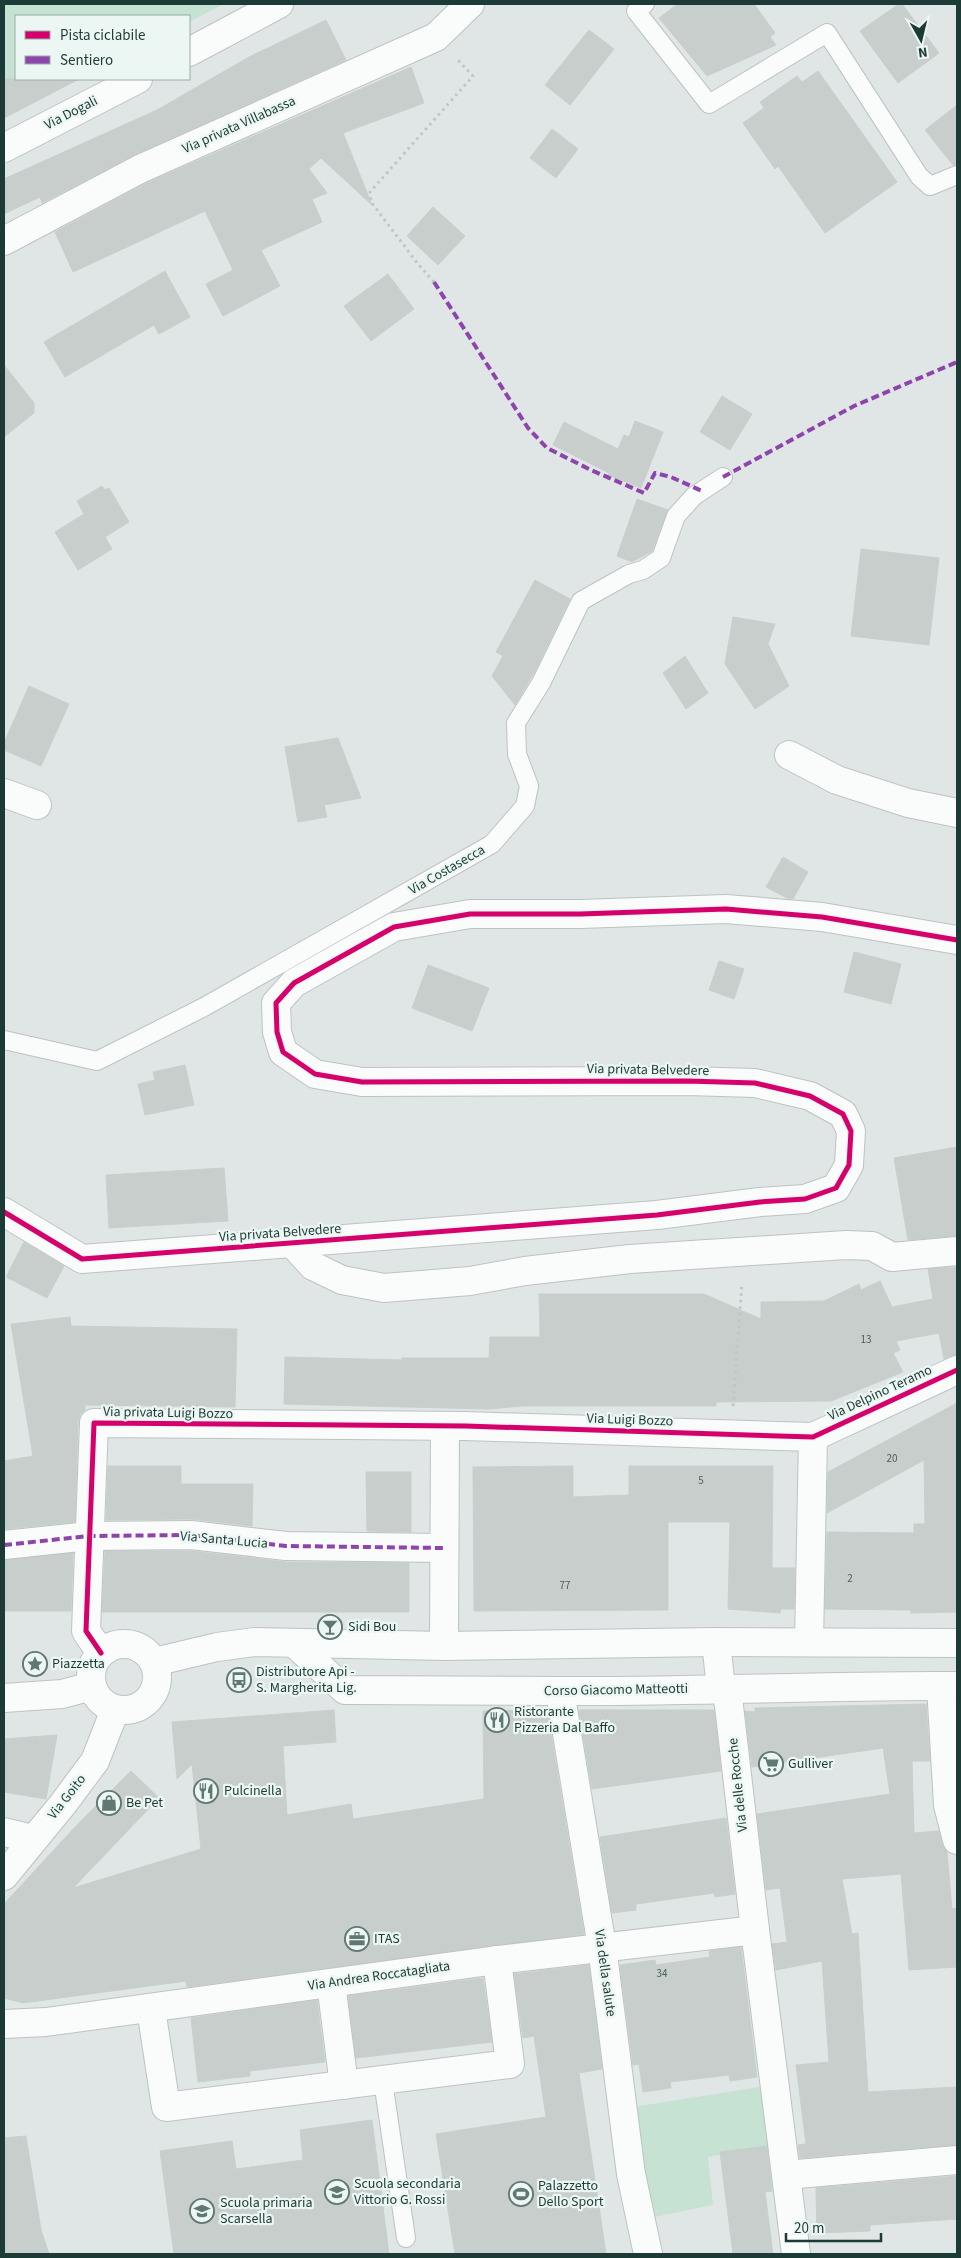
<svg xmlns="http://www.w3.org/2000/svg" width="961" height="2258" font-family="'Source Sans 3',sans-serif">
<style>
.green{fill:#c6e2d3}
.building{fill:#c7cecb;stroke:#c8cfce}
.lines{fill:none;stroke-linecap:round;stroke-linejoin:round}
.service-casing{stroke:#bdc3c2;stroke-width:20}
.pedestrian-casing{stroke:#bdc3c2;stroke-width:30}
.minor-casing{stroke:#bdc3c2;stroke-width:30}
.tertiary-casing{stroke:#bdc3c2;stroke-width:30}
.path{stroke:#bdc8c6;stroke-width:3;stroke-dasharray:2.5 4;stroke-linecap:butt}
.service{stroke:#fafbfb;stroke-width:18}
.pedestrian{stroke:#fafbfb;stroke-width:28}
.minor{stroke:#fafbfb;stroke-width:28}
.tertiary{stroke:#fafbfb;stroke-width:28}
.quiet{stroke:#8e44ad;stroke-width:4;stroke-dasharray:8 4;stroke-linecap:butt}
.cycleway-casing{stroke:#ecf7f3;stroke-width:8}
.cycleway{stroke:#d6006c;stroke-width:5}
.labels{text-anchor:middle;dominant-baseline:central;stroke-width:4.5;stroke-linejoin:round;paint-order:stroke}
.number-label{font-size:11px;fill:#48605d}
.street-label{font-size:14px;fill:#1c3b37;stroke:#ecf7f3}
.poi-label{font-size:14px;fill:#1c3b37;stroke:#ecf7f3;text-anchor:start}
</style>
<rect width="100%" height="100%" fill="#e0e6e5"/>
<g class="green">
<path d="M4 4H224L189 22V16H16V79H79L4 118Z"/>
<path d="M766 2086 774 2145 708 2157 713 2205 645 2219 627 2108Z"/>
</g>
<g class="building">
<path d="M678 4H754L775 33 770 37 776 45 707 76 659 18Z"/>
<path d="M899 4H902L939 53 898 83 860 31Z"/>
<path d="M326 20 346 60 134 155 42 203 40 197 4 214V179L157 110 249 57Z"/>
<path d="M589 30 614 49 570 105 545 85Z"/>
<path d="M411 67 424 103 343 133 372 205 321 158 309 169 327 193 312 199 322 222 261 250 280 286 223 316 206 284 233 270 205 211 73 272 55 232 147 183Z"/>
<path d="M818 71 897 182 825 233 778 166 775 169 743 123 764 108 760 102 797 76 802 82Z"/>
<path d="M4 79H79L4 118Z"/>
<path d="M957 105V165H953L925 130Z"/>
<path d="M552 129 578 149 556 178 530 158Z"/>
<path d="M433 207 465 236 438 265 407 236Z"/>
<path d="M165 271 190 317 159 334 154 325 65 377 44 342Z"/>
<path d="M388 274 414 309 371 341 344 306Z"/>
<path d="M4 365 34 403V413L4 437Z"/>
<path d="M722 396 752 414 730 450 700 432Z"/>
<path d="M635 421 663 432 641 488 608 475 609 473 553 445 564 422 618 449 624 435 629 437Z"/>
<path d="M102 486 105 490 109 488 129 522 105 537 112 549 78 570 55 532 84 514 77 501Z"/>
<path d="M637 499 668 510 652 551 632 562 617 556Z"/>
<path d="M861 549 939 558 929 645 851 636Z"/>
<path d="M535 580 570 599 535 671 515 705 492 676 503 656 496 652Z"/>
<path d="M733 617 775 624 768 644 789 686 755 709 725 664Z"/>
<path d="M685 656 708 693 686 709 663 673Z"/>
<path d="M29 686 69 704 41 766 4 750V743Z"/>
<path d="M338 738 361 798 324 805 327 817 298 822 285 747Z"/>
<path d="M783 857 808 872 793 899 787 898 766 887Z"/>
<path d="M854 952 901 964 891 1004 844 992Z"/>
<path d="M719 961 744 969 734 999 709 990Z"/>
<path d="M428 965 489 988 472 1031 412 1008Z"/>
<path d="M185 1065 194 1105 145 1115 138 1084 155 1080 153 1072Z"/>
<path d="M957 1147V1236L908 1240 894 1158Z"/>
<path d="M224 1168 228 1221 109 1228 106 1175Z"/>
<path d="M24 1242 64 1266 47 1298 6 1277Z"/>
<path d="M957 1267V1355L944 1359 939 1333 896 1341 900 1350 893 1353 903 1372 831 1401 716 1402V1406H523L489 1409 284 1404 285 1357 402 1360V1358H489L490 1337H540L539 1294H704L761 1319V1302L824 1301 859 1284 861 1290 880 1281 892 1307 933 1299 928 1269Z"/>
<path d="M70 1317 71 1326 237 1329 235 1407 85 1405V1410L80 1415 78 1422 75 1522 4 1529V1461L33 1456 11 1324Z"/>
<path d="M957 1403V1612L911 1613V1610L825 1609 827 1532 914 1533V1524H925L924 1460 827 1513 828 1472Z"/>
<path d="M108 1466H181V1484H253L252 1526 191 1519 106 1520Z"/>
<path d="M573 1466V1497L629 1495V1466H773L772 1568H795L794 1609H781L780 1613 728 1609 730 1522H668V1610L474 1611 473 1467Z"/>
<path d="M366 1472H411V1532L367 1531Z"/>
<path d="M105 1551H190L286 1562 409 1563V1612H102Z"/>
<path d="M73 1553 71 1611H4V1560Z"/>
<path d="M926 1704 930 1761H912L914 1833 939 1831 942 1844 947 1852 952 1909 957 1908V1967L909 1970 901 1874 842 1879 852 1934 858 1933 868 2092 957 2087V2145L800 2158 798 2145 806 2144 796 2065 829 2062 822 1961 776 1970 772 1944 787 1942 780 1888 766 1890 757 1814 890 1794 883 1748 752 1767 745 1711 755 1712V1708Z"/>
<path d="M334 1710 336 1742 283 1746 287 1815 351 1804 353 1819 484 1799 483 1711 547 1710 584 1934 187 1987 186 1981 23 2003 4 1998V1904L76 1826 131 1771 159 1798 73 1888 201 1849 192 1764 177 1779 172 1722Z"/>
<path d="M579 1710H714L721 1771 592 1789Z"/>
<path d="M57 1735 46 1799 4 1792V1739Z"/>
<path d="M726 1818 735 1894 715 1897 714 1893 636 1904V1910L612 1913 600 1837Z"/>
<path d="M741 1947 757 2077 730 2081 729 2075 670 2082 671 2088 643 2092 639 2064 633 2065 620 1965 655 1960 656 1965 710 1957 709 1951Z"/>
<path d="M589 1965 602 2069 579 2073 606 2254H455L436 2134 546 2117 534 2036 523 2038 514 1974Z"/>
<path d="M483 1978 492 2042 356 2058 348 1996Z"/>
<path d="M317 2000 325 2062 250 2071V2076L198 2082 191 2018Z"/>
<path d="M372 2120 389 2254H174L160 2151 232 2141 236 2169 303 2160 300 2130Z"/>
<path d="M26 2136 41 2230 49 2254H4V2138Z"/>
<path d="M767 2146 772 2191 765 2192 773 2254H733L720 2152Z"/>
<path d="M957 2176V2219L870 2225V2231L817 2233 816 2188Z"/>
</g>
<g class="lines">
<defs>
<g id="service">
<path d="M645 4 636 11 709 104 827 33 919 176 930 186 957 175"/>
<path d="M4 1040 97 1061 204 1007 492 844 525 806 529 786 517 754 516 723 541 683 581 601 629 574 643 570 661 558 676 516 694 496 723 477"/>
<path d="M383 2081 406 2238"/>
</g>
<path id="pedestrian" d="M4 1545 89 1536 191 1535 286 1546 444 1548"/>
<g id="minor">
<path d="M189 52 279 4"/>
<path d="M4 148 138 79"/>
<path d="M4 241 140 169 436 37 470 4"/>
<path d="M789 755 837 780 908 803 957 813"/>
<path d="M4 793 37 805"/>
<path d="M4 1212 82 1259 657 1215 760 1202 805 1199 836 1188 849 1165 851 1131 843 1114 810 1096 755 1083 687 1081 362 1082 315 1074 283 1052 277 1032 276 1003 294 983 394 927 470 914H580L726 909 822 917 957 940"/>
<path d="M292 1243 313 1266 342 1280 384 1288 470 1281 525 1271 630 1259 846 1245 872 1246 892 1257 957 1251"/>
<path d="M716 1642 721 1688 727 1695 729 1706 755 1930 796 2254"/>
<path d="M809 1642 813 1437"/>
<path d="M444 1646 445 1427"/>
<path d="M101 1653 86 1631 94 1423 465 1426 813 1437 957 1370"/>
<path d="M941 1686 948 1805 957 1840"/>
<path d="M560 1691 602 1947 631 2174 648 2254"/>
<path d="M4 1832 33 1839"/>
<path d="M4 1876 63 1804 95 1761 115 1710"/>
<path d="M331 1983 344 2085"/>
<path d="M151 2009 166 2107 510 2064 497 1960"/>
<path d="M4 2024 46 2022 497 1960 755 1930"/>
<path d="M786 2175 957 2160"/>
</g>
<g id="tertiary">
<path d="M294 1643 345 1690C417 1690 489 1691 561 1691 693 1692 825 1685 957 1686"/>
<circle cx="124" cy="1677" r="33"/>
<path d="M154 1662 217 1647 255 1642 444 1646 716 1642 957 1643"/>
<path d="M4 1698 62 1694 92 1686"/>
</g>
</defs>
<use href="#service" class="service-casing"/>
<use href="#pedestrian" class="pedestrian-casing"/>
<use href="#minor" class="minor-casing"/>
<use href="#tertiary" class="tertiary-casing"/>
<g class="path">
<path d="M434 282 418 264 371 202 370 192 473 76 457 59"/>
<path d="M733 1406 742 1283"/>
</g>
<use href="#service" class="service"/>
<use href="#pedestrian" class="pedestrian"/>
<use href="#minor" class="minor"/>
<use href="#tertiary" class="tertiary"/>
<g class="quiet">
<path d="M434 282 528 428 547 448 591 470 644 493 655 473 671 477 702 491"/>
<path d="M723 477 854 406 957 362"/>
<path d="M4 1545 89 1536 191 1535 286 1546 444 1548"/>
</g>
<defs>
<g id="cycleway">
<path d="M4 1212 82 1259 657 1215 760 1202 805 1199 836 1188 849 1165 851 1131 843 1114 810 1096 755 1083 687 1081 362 1082 315 1074 283 1052 277 1032 276 1003 294 983 394 927 470 914H580L726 909 822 917 957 940"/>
<path d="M101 1653 86 1631 94 1423 465 1426 813 1437 957 1370"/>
</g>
</defs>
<use href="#cycleway" class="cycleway-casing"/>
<use href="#cycleway" class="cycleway"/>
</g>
<defs>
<symbol id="bar-ring" viewBox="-11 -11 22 22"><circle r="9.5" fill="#ecf7f3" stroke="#617774" stroke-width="1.5"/><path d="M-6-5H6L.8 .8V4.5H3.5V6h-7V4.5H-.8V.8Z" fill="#617774"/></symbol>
<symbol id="sight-ring" viewBox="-11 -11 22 22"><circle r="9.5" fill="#ecf7f3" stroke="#617774" stroke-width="1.5"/><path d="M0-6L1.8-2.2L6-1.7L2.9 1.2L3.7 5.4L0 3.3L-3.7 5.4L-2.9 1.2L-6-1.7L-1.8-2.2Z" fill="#617774"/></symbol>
<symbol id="bus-ring" viewBox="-11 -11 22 22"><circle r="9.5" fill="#ecf7f3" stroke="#617774" stroke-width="1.5"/><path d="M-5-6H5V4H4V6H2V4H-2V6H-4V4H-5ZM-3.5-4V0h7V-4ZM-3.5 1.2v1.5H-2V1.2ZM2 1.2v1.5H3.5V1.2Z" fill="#617774"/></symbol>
<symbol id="restaurant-ring" viewBox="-11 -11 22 22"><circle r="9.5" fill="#ecf7f3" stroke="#617774" stroke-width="1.5"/><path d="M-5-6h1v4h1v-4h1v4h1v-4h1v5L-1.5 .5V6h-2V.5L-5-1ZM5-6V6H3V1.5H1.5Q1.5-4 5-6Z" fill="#617774"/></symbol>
<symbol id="supermarket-ring" viewBox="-11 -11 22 22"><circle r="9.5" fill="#ecf7f3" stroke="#617774" stroke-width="1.5"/><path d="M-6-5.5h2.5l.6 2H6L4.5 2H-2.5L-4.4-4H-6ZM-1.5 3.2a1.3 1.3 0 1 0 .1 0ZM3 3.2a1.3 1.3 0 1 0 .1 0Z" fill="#617774"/></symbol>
<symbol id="shop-ring" viewBox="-11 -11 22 22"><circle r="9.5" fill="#ecf7f3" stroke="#617774" stroke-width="1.5"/><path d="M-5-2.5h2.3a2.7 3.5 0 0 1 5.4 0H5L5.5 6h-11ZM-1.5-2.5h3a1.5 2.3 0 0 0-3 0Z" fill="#617774"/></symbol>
<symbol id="office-ring" viewBox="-11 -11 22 22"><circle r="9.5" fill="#ecf7f3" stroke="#617774" stroke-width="1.5"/><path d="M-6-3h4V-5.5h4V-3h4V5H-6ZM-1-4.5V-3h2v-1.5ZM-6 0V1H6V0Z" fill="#617774"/></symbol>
<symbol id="school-ring" viewBox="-11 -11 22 22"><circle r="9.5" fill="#ecf7f3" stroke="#617774" stroke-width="1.5"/><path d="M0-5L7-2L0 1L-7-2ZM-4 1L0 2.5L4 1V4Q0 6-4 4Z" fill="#617774"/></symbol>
<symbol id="stadium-ring" viewBox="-11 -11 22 22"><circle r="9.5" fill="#ecf7f3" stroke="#617774" stroke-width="1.5"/><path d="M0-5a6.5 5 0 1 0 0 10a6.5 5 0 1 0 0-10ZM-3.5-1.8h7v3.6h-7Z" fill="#617774"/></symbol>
</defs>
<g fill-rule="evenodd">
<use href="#bar-ring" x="316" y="1613" width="28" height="28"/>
<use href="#sight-ring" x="21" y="1650" width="28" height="28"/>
<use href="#bus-ring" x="225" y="1666" width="28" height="28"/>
<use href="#restaurant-ring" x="483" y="1706" width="28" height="28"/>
<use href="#supermarket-ring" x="757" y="1750" width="28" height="28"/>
<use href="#restaurant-ring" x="192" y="1777" width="28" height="28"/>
<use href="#shop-ring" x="95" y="1789" width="28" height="28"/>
<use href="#office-ring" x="343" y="1925" width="28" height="28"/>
<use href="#school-ring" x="323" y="2178" width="28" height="28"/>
<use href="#stadium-ring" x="507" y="2180" width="28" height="28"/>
<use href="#school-ring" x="188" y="2197" width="28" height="28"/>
</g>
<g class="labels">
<g class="number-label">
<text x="866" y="1339">13</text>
<text x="892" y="1458">20</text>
<text x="701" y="1480">5</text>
<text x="850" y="1578">2</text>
<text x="565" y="1585">77</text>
<text x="662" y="1973">34</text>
</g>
<g class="street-label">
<text transform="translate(71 113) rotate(-27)">Via Dogali</text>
<text transform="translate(239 125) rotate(-24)">Via privata Villabassa</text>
<text transform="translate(447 870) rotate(-30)">Via Costasecca</text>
<text transform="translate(648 1070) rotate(1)">Via privata Belvedere</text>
<text transform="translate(280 1233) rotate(-4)">Via privata Belvedere</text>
<text transform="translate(880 1393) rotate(-25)">Via Delpino Teramo</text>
<text transform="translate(168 1413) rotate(1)">Via privata Luigi Bozzo</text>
<text transform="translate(630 1420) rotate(2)">Via Luigi Bozzo</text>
<text transform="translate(224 1540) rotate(5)">Via Santa Lucia</text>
<text transform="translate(616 1690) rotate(-1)">Corso Giacomo Matteotti</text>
<text transform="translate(738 1785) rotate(-96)">Via delle Rocche</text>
<text transform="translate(67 1797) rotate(-52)">Via Goito</text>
<text transform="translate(605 1973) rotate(82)">Via della salute</text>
<text transform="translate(379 1976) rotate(-8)">Via Andrea Roccatagliata</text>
</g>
<g class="poi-label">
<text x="348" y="1627">Sidi Bou</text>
<text x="52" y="1664">Piazzetta</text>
<text x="256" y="1672">Distributore Api -<tspan x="256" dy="16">S. Margherita Lig.</tspan></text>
<text x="514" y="1712">Ristorante<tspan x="514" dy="16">Pizzeria Dal Baffo</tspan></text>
<text x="788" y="1764">Gulliver</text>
<text x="224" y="1791">Pulcinella</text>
<text x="126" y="1803">Be Pet</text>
<text x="374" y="1939">ITAS</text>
<text x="354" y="2184">Scuola secondaria<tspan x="354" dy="16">Vittorio G. Rossi</tspan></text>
<text x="538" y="2186">Palazzetto<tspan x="538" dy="16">Dello Sport</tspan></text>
<text x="220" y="2203">Scuola primaria<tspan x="220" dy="16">Scarsella</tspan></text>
</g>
</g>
<rect width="961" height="2258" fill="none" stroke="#1c3b37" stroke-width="10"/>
<rect x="15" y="15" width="175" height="65" fill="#ecf7f3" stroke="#99aca8"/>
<rect x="25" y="31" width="25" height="8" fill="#d6006c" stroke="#99aca8"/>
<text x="60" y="40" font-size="15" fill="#1c3b37">Pista ciclabile</text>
<rect x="25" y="56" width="25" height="8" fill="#8e44ad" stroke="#99aca8"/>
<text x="60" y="65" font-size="15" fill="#1c3b37">Sentiero</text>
<g transform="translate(921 40) rotate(172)" stroke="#ecf7f3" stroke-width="4" paint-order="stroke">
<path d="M0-4L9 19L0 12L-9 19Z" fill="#1c3b37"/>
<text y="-8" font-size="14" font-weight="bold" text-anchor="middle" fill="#1c3b37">N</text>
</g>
<path d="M786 2233v8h95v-8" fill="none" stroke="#1c3b37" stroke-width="2.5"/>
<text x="794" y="2233" font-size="15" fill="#1c3b37" stroke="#ecf7f3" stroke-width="4" paint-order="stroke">20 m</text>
</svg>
